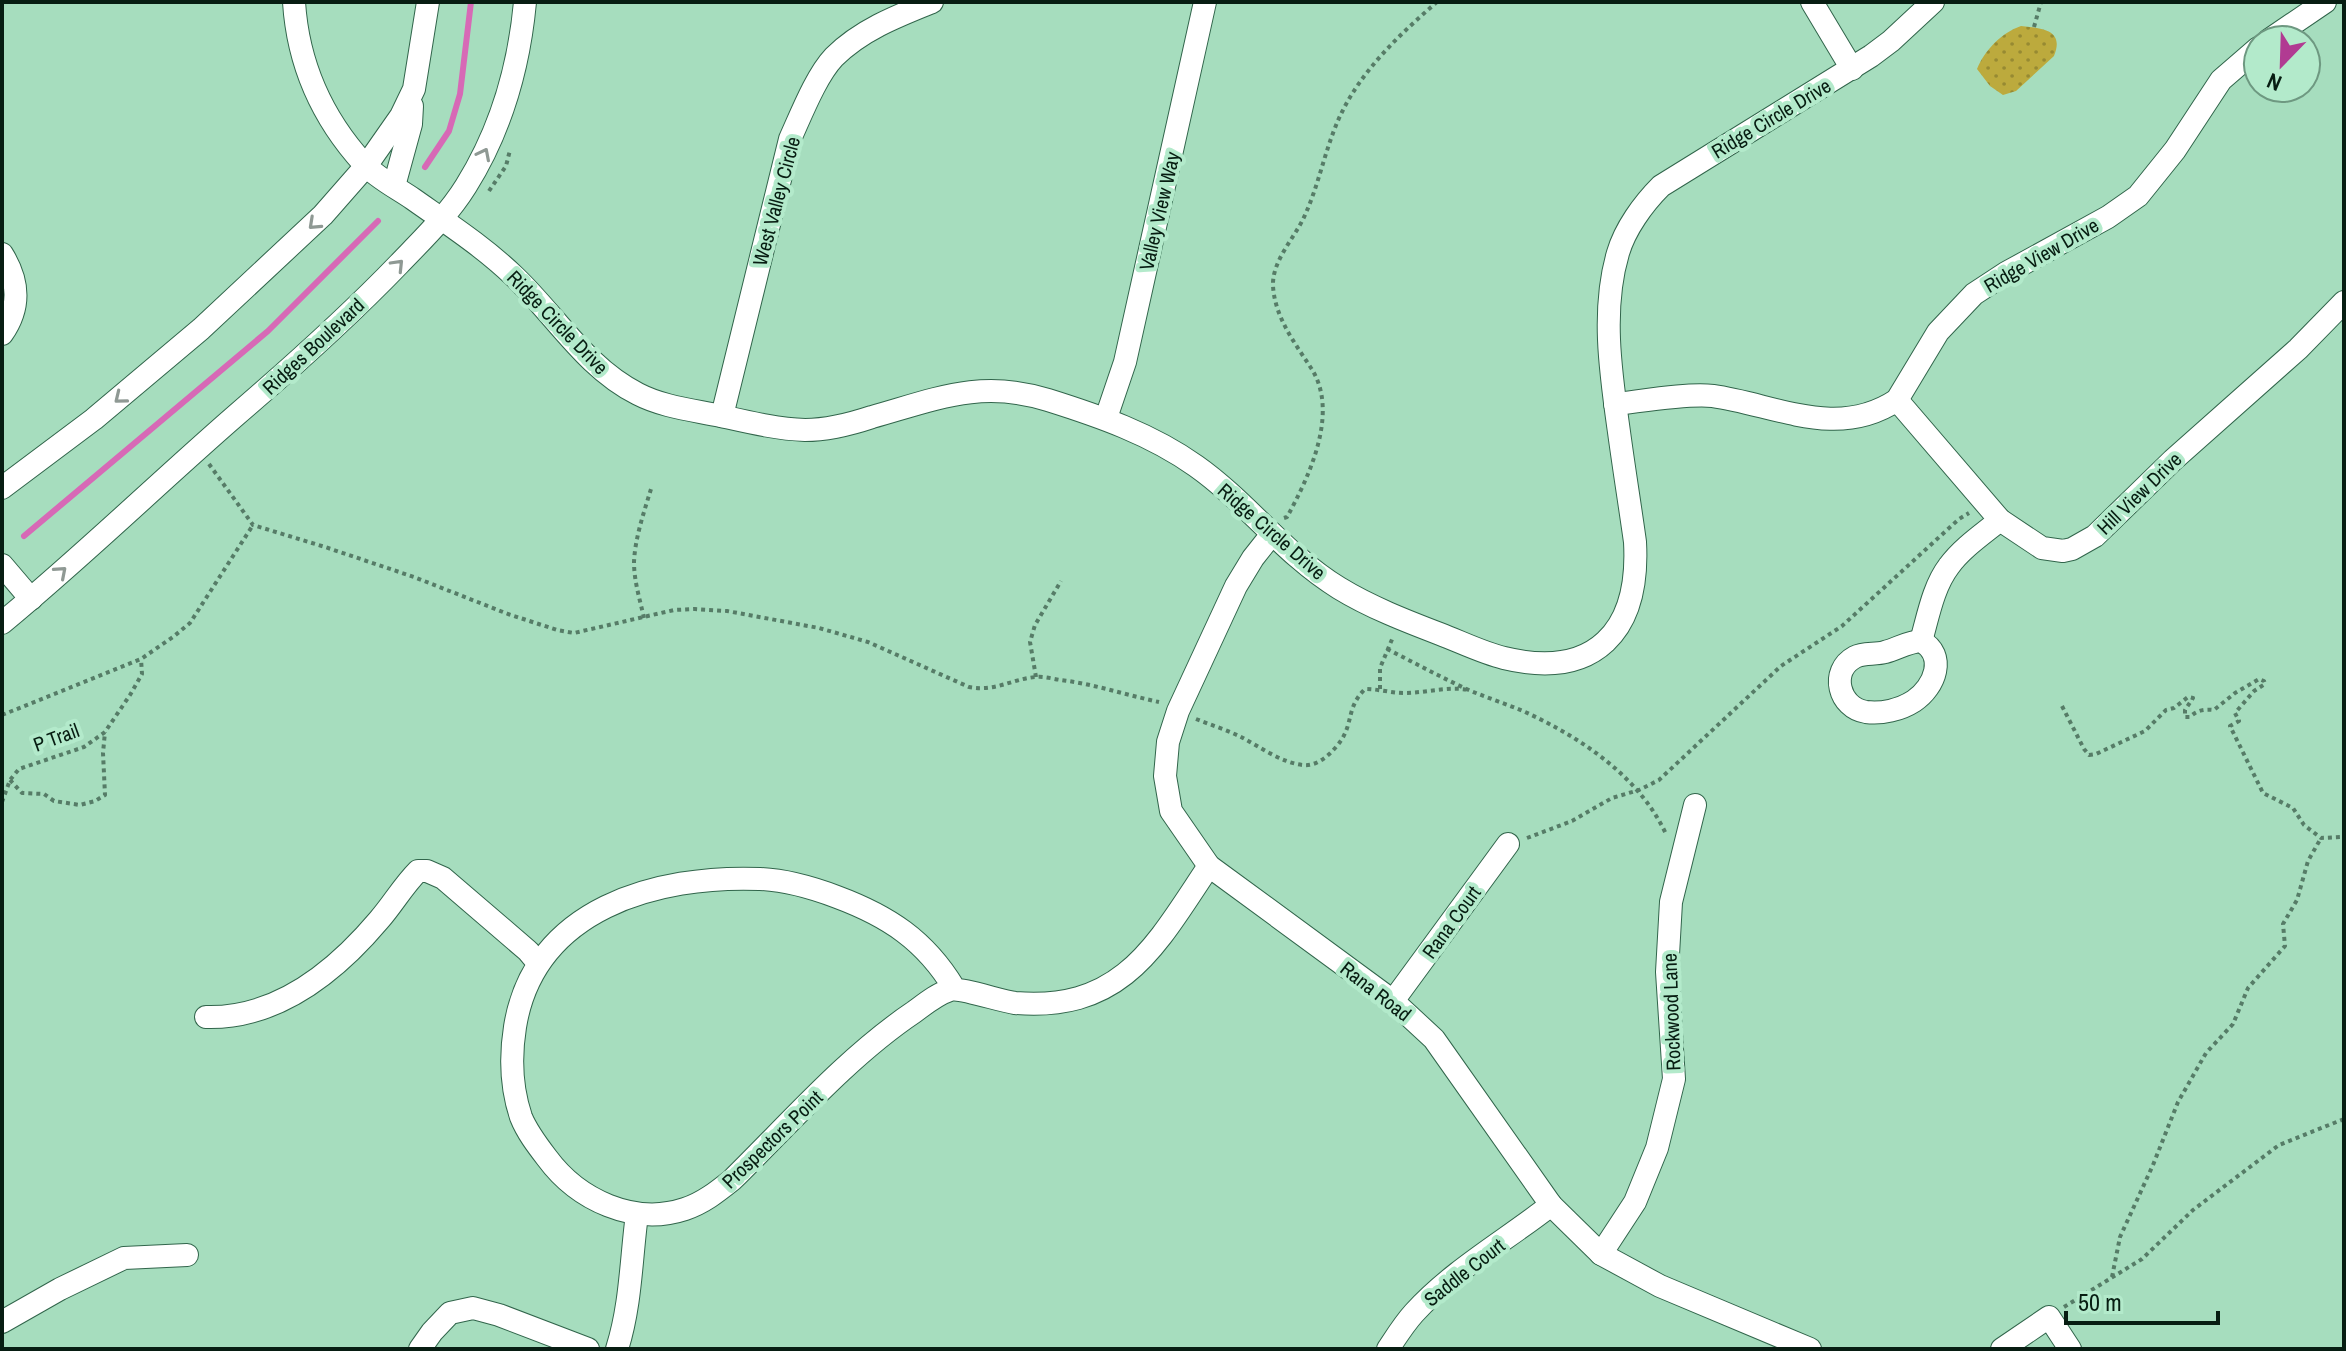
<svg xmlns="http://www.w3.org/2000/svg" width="2346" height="1351" font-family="'Archivo Narrow',sans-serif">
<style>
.park{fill:url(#park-dots)}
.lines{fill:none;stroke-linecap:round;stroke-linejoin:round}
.stream{stroke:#d769b6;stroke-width:6}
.minor-casing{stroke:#31654b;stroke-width:24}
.path{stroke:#567c67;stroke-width:4;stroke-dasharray:4 4;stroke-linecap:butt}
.minor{stroke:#fff;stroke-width:22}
.oneway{stroke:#8f9994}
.labels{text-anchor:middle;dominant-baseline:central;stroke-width:8;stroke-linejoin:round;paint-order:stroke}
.street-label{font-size:20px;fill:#071d12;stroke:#b3eacb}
</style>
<defs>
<pattern id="park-dots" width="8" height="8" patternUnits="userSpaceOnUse" patternTransform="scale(2)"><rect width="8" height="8" fill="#bcaa3d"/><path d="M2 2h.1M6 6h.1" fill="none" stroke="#978a32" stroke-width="1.8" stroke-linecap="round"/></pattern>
</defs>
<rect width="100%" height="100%" fill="#a6ddbe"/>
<path class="park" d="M2021 26C2041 28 2065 29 2054 56L2016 91 2003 95 1990 86 1977 69C1985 50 2001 33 2021 26Z"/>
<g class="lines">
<g class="stream">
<path d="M425 167 449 131 460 94 471 2"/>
<path d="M24 536 268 331 378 221"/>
</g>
<defs>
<g id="minor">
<path d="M294 2C298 64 322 118 364 164 377 178 397 188 413 199 447 223 484 247 515 277 556 316 586 368 638 394 663 407 693 410 721 416 748 422 777 429 805 430 828 430 851 424 872 417 936 399 981 379 1048 400 1099 416 1151 434 1196 466 1247 502 1285 555 1339 588 1370 607 1406 621 1440 634 1461 642 1483 653 1504 658 1595 680 1640 631 1635 542 1630 506 1624 469 1619 432 1611 375 1601 310 1618 253 1625 229 1643 204 1661 186L1871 56 1891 41 1933 2"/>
<path d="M1812 2 1852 69"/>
<path d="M2269 40 2325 2"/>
<path d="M394 186 411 124 412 106"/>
<path d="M2 254C19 281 21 307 2 334"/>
<path d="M1897 400 2000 520 2042 548 2063 551 2072 549 2095 536 2173 460 2298 349 2344 302"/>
<path d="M1615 404C1642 401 1688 393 1713 396 1776 405 1837 440 1897 400L1938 332 1974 294 2006 273 2108 217 2138 196 2175 150 2221 80 2258 48"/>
<path d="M722 416 790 139C801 115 816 76 834 57 861 30 897 16 932 2"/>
<path d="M1106 418 1125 362 1205 2"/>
<path d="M2 488 94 419 201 329 323 215 366 166 401 116 414 89 428 2"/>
<path d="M1272 534 1253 558 1236 586 1178 711 1168 742 1165 776 1171 811 1209 866 1393 1001 1434 1039 1551 1205 1601 1254 1660 1286 1810 1349"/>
<path d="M2 565 31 599"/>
<path d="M2 623C82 557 156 485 234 417 291 368 347 318 399 264 423 239 448 215 466 186 501 130 519 67 525 2"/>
<path d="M1921 641C1947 655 1935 687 1914 701 1900 710 1882 714 1866 712 1839 708 1829 671 1855 657 1864 652 1875 655 1885 652 1897 649 1907 642 1921 641Z"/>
<path d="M1921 641C1928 617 1933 587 1949 566 1962 548 1983 534 2000 520"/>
<path d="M954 988C925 940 888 916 837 897 813 888 787 880 760 879 657 875 534 908 515 1027 510 1058 511 1087 521 1117 527 1132 537 1145 547 1158 578 1200 634 1226 685 1209 703 1203 717 1192 732 1180 789 1124 847 1057 914 1012 925 1004 937 994 950 990 960 987 1000 1001 1015 1003 1123 1012 1156 945 1209 866"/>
<path d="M1393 1001 1508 844"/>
<path d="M206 1017C277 1019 336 971 379 920 393 904 403 886 418 871H427L443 878 528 951 538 963"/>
<path d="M1601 1254 1635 1202 1657 1148 1674 1079 1667 972 1671 902 1695 805"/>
<path d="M2 1322 60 1289 124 1258 187 1255"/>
<path d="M420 1349 432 1332 450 1313 473 1308 499 1315 588 1349"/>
<path d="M617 1349C631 1305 631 1259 637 1214"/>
<path d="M1388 1349C1396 1337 1404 1324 1414 1313 1453 1270 1505 1241 1551 1205"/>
<path d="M2002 1349 2049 1317 2070 1349"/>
</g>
</defs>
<use href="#minor" class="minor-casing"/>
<g class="path">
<path d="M2034 27 2041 2"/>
<path d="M489 191 506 166 510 150"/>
<path d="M209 464 253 525 325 547 414 577 508 614 557 630 574 633 674 610 695 609 727 611 819 628 868 642 969 687C996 692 1011 679 1036 677 1044 676 1053 679 1061 680 1094 684 1126 695 1159 702"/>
<path d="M1284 518 1287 517C1309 477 1340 412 1311 368 1295 343 1275 318 1273 286 1272 260 1295 238 1305 215 1320 182 1326 144 1342 112 1363 69 1401 33 1437 2"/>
<path d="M644 618C640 600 634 581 634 562 635 538 644 512 651 489"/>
<path d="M1387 649C1415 663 1442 678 1471 691 1488 698 1506 704 1523 711 1580 737 1639 776 1666 834"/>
<path d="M1036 677 1030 642 1035 625 1061 581"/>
<path d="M1380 689V668L1393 637"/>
<path d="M2062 706 2084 749 2089 755 2096 754 2145 731 2166 710 2174 708 2188 697 2193 698 2185 710V717H2190C2197 710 2205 709 2214 710L2235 693 2259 679 2264 681 2265 684 2254 691 2235 713 2239 721 2230 726 2263 793 2293 808 2304 825 2321 838 2342 837 2344 839"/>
<path d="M2 715 141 659 173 637 190 623 253 525"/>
<path d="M1196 719C1211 725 1227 730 1241 737 1260 747 1282 763 1303 765 1319 767 1334 751 1342 739 1353 721 1347 707 1365 689 1379 689 1391 693 1404 693 1426 693 1447 686 1469 690"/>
<path d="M10 780 22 793 44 794 54 801 80 805 95 801 105 795 103 753 105 732"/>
<path d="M2 802 10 780 19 769 84 747 105 732 130 695 142 674 141 659"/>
<path d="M1527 838 1572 821 1612 798 1639 790 1659 780 1781 666 1842 626 1959 519 1969 513"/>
<path d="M2112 1277 2120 1237 2153 1165 2178 1102 2206 1053 2233 1024 2248 988 2285 946 2283 924 2297 900 2308 861 2321 838"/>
<path d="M2064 1307 2142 1259 2193 1210 2279 1145 2344 1119"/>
</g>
<use href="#minor" class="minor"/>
</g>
<defs><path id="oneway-chevron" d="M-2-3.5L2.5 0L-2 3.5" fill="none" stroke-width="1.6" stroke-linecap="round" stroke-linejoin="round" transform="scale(2)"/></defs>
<g class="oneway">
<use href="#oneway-chevron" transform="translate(484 154) rotate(-63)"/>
<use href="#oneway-chevron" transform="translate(314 224) rotate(137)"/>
<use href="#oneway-chevron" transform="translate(398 265) rotate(-46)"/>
<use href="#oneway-chevron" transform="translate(120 398) rotate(141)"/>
<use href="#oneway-chevron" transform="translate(61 572) rotate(-41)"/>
</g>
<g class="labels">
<g class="street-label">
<text transform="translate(1771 118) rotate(-31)">Ridge Circle Drive</text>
<text transform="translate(776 201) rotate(-75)">West Valley Circle</text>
<text transform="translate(1159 211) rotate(-77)">Valley View Way</text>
<text transform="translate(2041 255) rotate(-30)">Ridge View Drive</text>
<text transform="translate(558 322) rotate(46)">Ridge Circle Drive</text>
<text transform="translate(313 346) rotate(-43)">Ridges Boulevard</text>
<text transform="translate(2139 493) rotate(-44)">Hill View Drive</text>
<text transform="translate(1272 531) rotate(41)">Ridge Circle Drive</text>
<text transform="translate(56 737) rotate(-20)">P Trail</text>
<text transform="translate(1451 922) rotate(-54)">Rana Court</text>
<text transform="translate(1376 991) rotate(38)">Rana Road</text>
<text transform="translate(1671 1012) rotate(-92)">Rockwood Lane</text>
<text transform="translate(772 1139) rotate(-44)">Prospectors Point</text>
<text transform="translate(1464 1272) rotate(-38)">Saddle Court</text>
</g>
</g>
<rect width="2346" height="1351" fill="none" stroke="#071d12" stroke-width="8"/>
<g transform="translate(2282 64) rotate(203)"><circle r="38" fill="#b3eacb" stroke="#6e9881" stroke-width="2"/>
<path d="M0-6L14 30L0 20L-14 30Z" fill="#b13b92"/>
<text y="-12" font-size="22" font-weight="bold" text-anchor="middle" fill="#071d12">N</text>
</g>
<path d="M2066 1311v12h152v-12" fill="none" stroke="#071d12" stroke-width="4"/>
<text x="2078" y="1311" font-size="24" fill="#071d12" stroke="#b3eacb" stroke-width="6" paint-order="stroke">50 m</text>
</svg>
